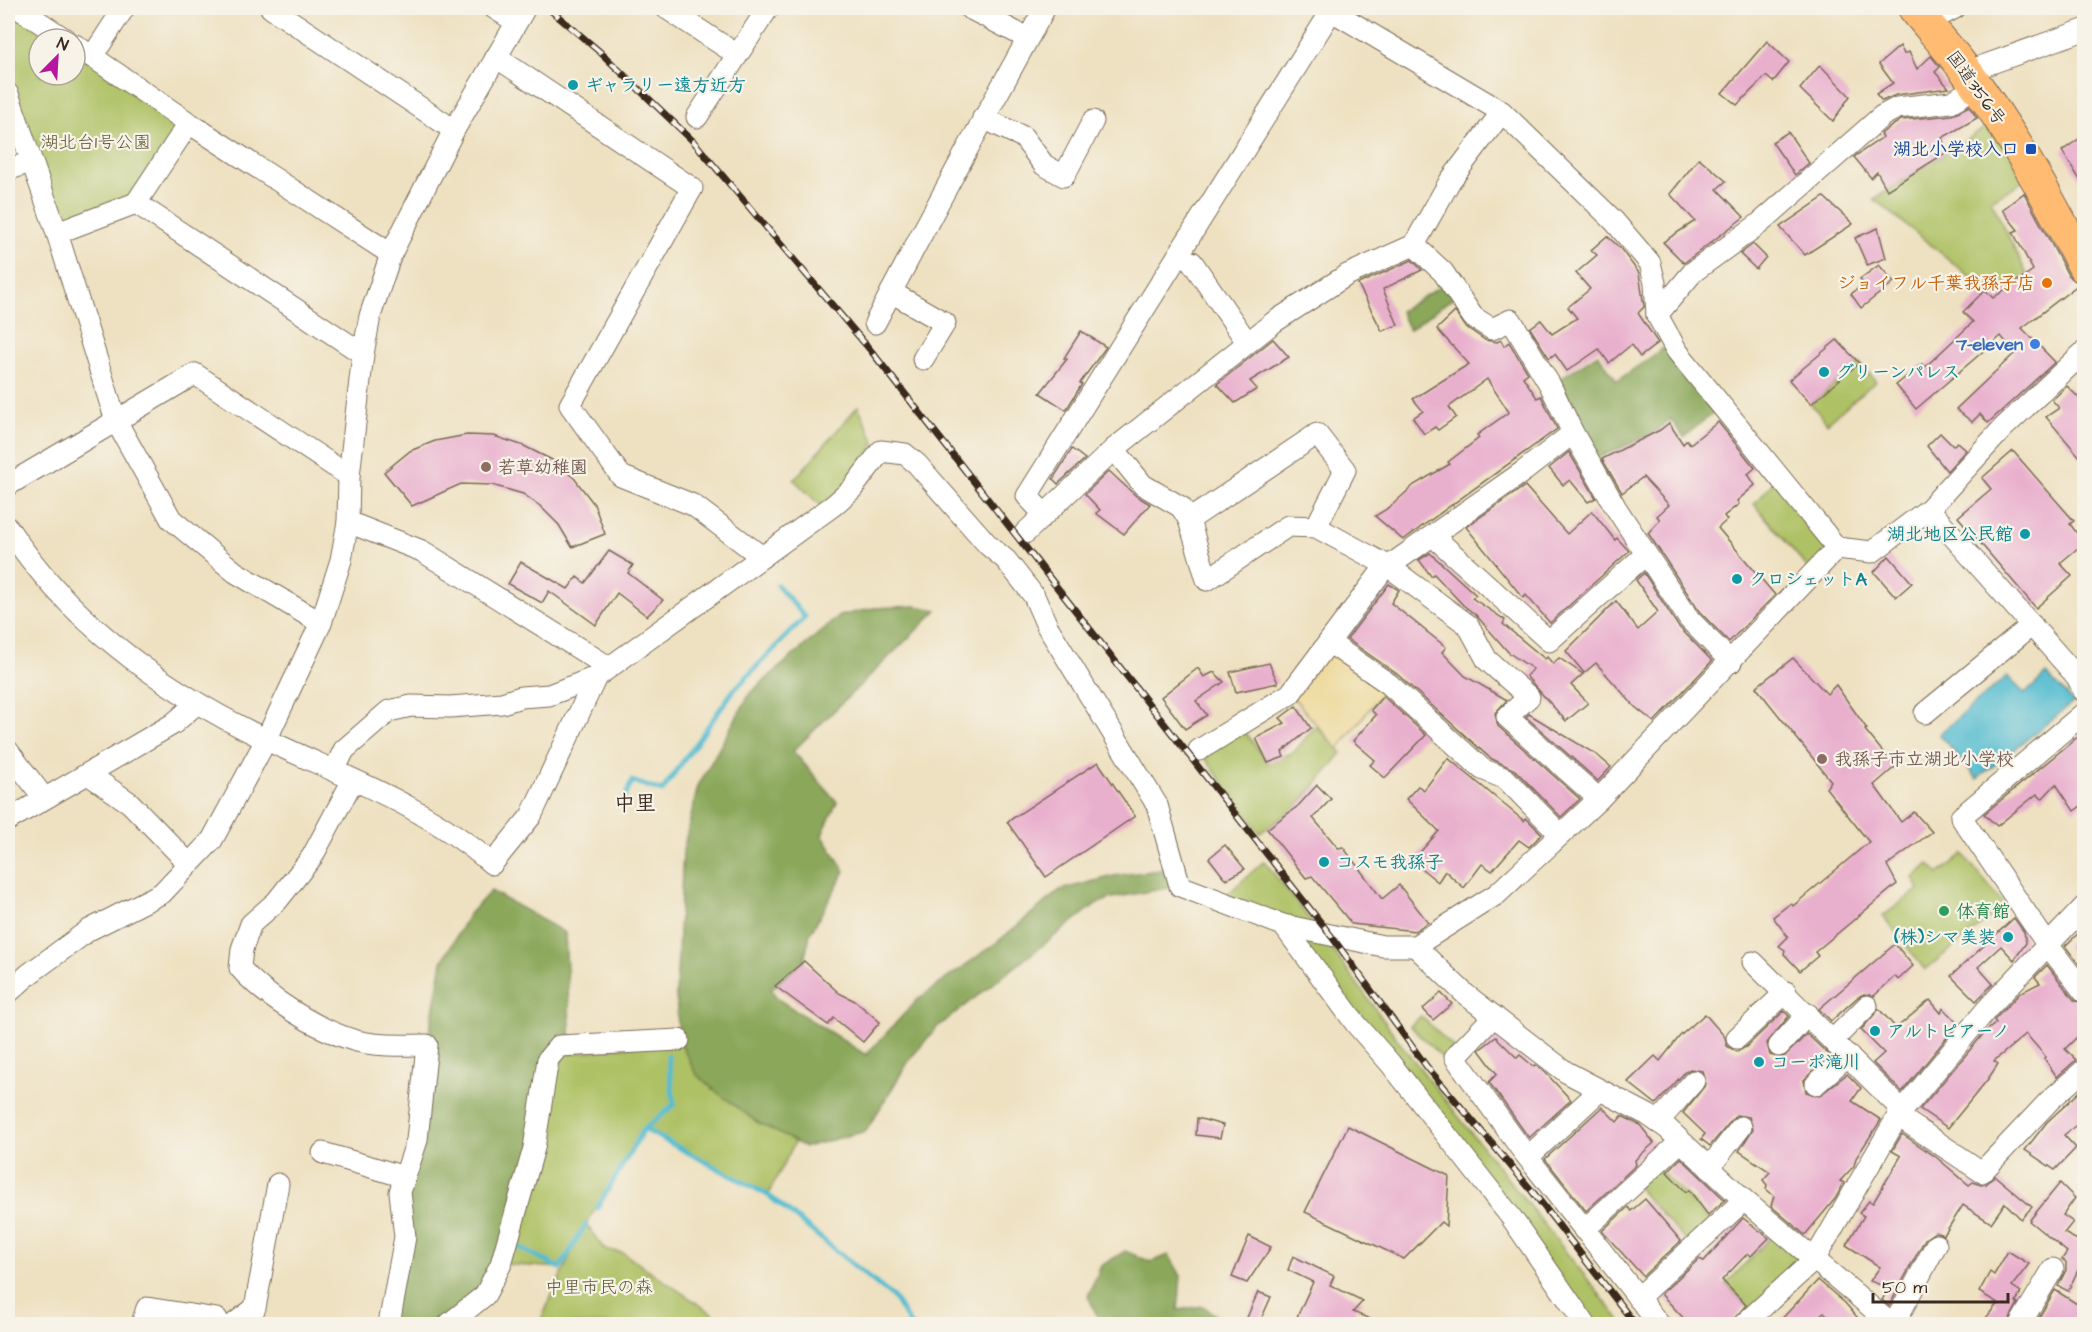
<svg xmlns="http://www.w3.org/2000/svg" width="2092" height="1332" font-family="'Architects Daughter','Klee One',sans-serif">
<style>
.green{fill:#aec165;stroke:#747642;stroke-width:1.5}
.forest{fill:#8aa75a;stroke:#62683c;stroke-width:1.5}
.sand{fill:#eeda9e;stroke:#94825e;stroke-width:1.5}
.water{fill:#53bcd0;stroke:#477377;stroke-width:1.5}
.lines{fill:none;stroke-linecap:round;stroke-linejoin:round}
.stream{stroke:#53bcd0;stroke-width:5}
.building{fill:#e9b0ce}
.minor-casing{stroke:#7a6a57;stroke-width:23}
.highway-casing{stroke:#7a6a57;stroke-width:34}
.minor{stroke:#fff;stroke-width:21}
.highway{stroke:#ffbb71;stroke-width:32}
.rail-casing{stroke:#3b2a1e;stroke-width:7}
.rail{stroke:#f7f3e8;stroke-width:4.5;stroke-dasharray:14;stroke-linecap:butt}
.culture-dot{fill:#0f9aa8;stroke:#f7f3e8;stroke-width:2}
.transit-dot{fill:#1a4fb4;stroke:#f7f3e8;stroke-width:2}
.food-dot{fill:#e8710a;stroke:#f7f3e8;stroke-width:2}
.shop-dot{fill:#3f7fe0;stroke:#f7f3e8;stroke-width:2}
.education-dot{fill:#8d6e63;stroke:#f7f3e8;stroke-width:2}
.leisure-dot{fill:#2e9e5b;stroke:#f7f3e8;stroke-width:2}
.labels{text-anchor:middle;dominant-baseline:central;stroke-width:4.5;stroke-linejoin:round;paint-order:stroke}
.culture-label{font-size:18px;font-weight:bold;fill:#0d838f;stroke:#f7f3e8;text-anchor:start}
.street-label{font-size:18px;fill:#3b2a1e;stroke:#f7f3e8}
.park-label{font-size:18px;fill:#5e5733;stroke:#f7f3e8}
.transit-label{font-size:18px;font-weight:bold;fill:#164399;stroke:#f7f3e8;text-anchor:end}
.food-label{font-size:18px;font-weight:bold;fill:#c56008;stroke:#f7f3e8;text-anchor:end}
.shop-label{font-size:18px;font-weight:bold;fill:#366cbe;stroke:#f7f3e8;text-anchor:end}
.education-label{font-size:18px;font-weight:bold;fill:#785e54;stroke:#f7f3e8;text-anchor:start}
.leisure-label{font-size:18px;font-weight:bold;fill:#27864d;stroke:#f7f3e8;text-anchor:start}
.quarter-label{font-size:21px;font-weight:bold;fill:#3b2a1e;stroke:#f7f3e8}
</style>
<rect width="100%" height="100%" fill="#f7f3e8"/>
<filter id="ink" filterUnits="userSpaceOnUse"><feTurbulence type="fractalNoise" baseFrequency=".0167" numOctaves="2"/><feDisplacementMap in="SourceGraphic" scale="12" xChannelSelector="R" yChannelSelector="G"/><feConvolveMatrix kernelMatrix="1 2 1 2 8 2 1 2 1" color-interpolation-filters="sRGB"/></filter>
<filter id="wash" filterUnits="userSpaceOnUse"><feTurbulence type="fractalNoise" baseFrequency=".008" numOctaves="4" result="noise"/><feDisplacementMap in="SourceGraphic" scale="24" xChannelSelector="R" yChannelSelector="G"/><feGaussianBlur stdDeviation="1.35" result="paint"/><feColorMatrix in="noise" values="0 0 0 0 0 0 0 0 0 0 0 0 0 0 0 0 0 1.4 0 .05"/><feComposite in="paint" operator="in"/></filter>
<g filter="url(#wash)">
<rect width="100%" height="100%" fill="#eee1c1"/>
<g class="green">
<path d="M8 8H18L65 39H39V75H75V45L189 123 136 203 57 233 8 94Z"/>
<path d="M1999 119 2034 175 1991 200 2027 274 1999 300 1874 199Z"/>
<path d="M1859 363 1876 381 1827 423 1811 404Z"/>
<path d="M858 406 875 443 848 483 821 506 794 480Z"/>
<path d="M1778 477 1837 548 1813 574 1754 504Z"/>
<path d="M1240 725 1268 763 1294 752 1316 726 1342 753 1298 806 1260 833 1199 750Z"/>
<path d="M1963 854 2005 906 1925 970 1883 916 1919 889 1913 878 1929 864 1939 874Z"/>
<path d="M1264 861 1322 935 1400 1043 1623 1324H1585L1283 925 1220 901Z"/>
<path d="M1421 1016 1453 1047 1444 1059 1410 1026Z"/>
<path d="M679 1040 795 1142 768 1195 644 1129 586 1224 604 1249 623 1253 728 1324H539L581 1232 560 1268 501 1264 563 1055Z"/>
<path d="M1655 1165 1716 1227 1692 1248 1634 1184Z"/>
<path d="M1778 1229 1814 1260 1756 1314 1726 1284Z"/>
</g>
<g class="forest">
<path d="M1449 281 1458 294 1409 330 1400 311Z"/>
<path d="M1672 342 1720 407 1684 437 1670 419 1653 434 1590 461 1550 385 1598 354 1617 381Z"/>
<path d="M915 606 937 610 793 751 837 802 822 835 845 871 810 934 804 961 771 990 779 1000 866 1055 917 1000 996 943 1060 890 1114 876 1173 868 1180 886 1112 898 1096 904 936 1028 910 1059 866 1131 805 1147 757 1122 718 1093 696 1074 679 1040 676 995 683 851 698 786 750 693 839 616 874 608Z"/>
<path d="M491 891 565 933 571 1045 559 1046 501 1264 449 1324H389L427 1045 442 962 469 914Z"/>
<path d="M1125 1251 1151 1262 1169 1255 1181 1276 1178 1310 1203 1306 1228 1324H1101L1088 1296 1101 1266Z"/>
</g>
<path class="sand" d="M1330 643 1389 684 1338 749 1290 694Z"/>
<path class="water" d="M2046 674 2074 702 1977 779 1939 734 2007 676 2025 694Z"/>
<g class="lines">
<g class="stream">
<path d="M624 800 632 781 662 791 733 691 805 617 777 585"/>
<path d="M644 1129 768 1195 894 1298 910 1324"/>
<path d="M597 1208 644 1129 674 1105 668 1056"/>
<path d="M518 1247 560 1268 586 1224"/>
</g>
</g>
<g id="blocks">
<g class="building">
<path d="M1767 41 1789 62 1773 82 1766 76 1737 105 1722 93Z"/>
<path d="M1900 46 1904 54 1909 52 1917 69 1931 56 1940 67 1935 72 1949 88 1896 95 1882 101 1876 94 1893 83 1879 64Z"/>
<path d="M1820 65 1850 96 1833 121 1800 89Z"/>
<path d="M1969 106 1977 118 1942 138 1947 152 1887 190 1877 172 1871 178 1854 157 1883 137 1881 134 1887 129 1901 120 1952 115Z"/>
<path d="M1788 132 1809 163 1795 175 1772 142Z"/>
<path d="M2080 138 2085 146V188L2062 151Z"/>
<path d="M1699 158 1726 181 1717 189 1744 217 1684 263 1663 242 1695 221 1670 194Z"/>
<path d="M2024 193 2068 275 2079 284 2022 328 2055 362 1988 423 1980 414 1972 422 1956 409 2015 353 2001 336 1916 409 1896 385 1922 364 1924 368 1973 322 1963 312 1985 290 1993 298 2033 270 2013 232 2018 230 2002 210Z"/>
<path d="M1824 197 1853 224 1805 255 1780 227Z"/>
<path d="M1878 228 1886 258 1867 265 1855 238Z"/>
<path d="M1607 236 1620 248 1639 273 1644 307 1638 313 1658 343 1640 357 1631 345 1609 363 1599 349 1567 371 1555 354 1549 358 1530 328 1541 320 1552 334 1577 318 1568 307 1590 289 1576 273 1597 255 1591 250Z"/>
<path d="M1753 244 1766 257 1756 269 1740 254Z"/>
<path d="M1412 260 1422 270 1383 289 1398 325 1382 331 1358 284Z"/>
<path d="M1879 265 1894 282 1861 308 1851 294 1864 284 1860 279Z"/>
<path d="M1455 312 1466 327 1485 340 1497 342 1501 340 1504 346 1509 342 1528 373 1523 377 1537 398 1541 396 1557 429 1403 540 1375 516 1390 507 1414 485 1450 464 1448 462 1479 438 1477 435 1509 412 1487 379 1449 407 1456 417 1438 430 1435 427 1424 434 1413 418 1423 411 1413 399 1469 364 1437 329Z"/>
<path d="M1081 331 1106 347 1080 383 1082 384 1066 410 1040 393 1067 359 1064 358Z"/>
<path d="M1273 339 1289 357 1250 381 1257 389 1235 403 1217 384Z"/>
<path d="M1837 340 1859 363 1811 404 1789 380Z"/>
<path d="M2067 386 2085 404V463L2046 417 2059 408 2052 400Z"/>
<path d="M1718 422 1755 468 1748 474 1755 485 1737 501 1739 504 1724 516 1727 520 1718 528 1775 595 1729 642 1699 611 1648 533 1660 520 1657 516 1669 505 1643 477 1622 493 1602 459 1660 430 1669 423 1683 444 1687 440 1690 444Z"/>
<path d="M1940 433 1953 446 1957 442 1966 450 1947 471 1927 446Z"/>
<path d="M467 435 494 436 524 446 552 460 574 478 594 504 605 534 572 547 559 525 540 506 523 494 492 485 461 484 412 506 384 472 410 451 435 441Z"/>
<path d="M1072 449 1085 459 1058 484 1053 479Z"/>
<path d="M2013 451 2074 521 2070 524 2084 543 2060 563 2072 576 2036 608 1958 517 1991 489 1982 478Z"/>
<path d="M1569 452 1596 498 1588 502 1570 480 1563 485 1549 468Z"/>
<path d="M1109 471 1136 496 1150 504 1124 534 1096 513 1100 510 1085 494Z"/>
<path d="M1525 486 1567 534 1592 511 1615 540 1617 538 1629 551 1550 623 1526 595 1523 598 1466 527Z"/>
<path d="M609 551 633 565 628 573 663 600 647 616 617 593 596 625 549 591 542 603 508 584 521 562 568 589 577 577 585 583Z"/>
<path d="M1430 553 1476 595 1472 598 1505 620 1503 624 1545 659 1547 657 1553 664 1559 658 1583 674 1571 685 1588 703 1566 721 1526 676 1533 669 1509 653 1476 615 1463 605 1434 574 1431 576 1419 560Z"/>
<path d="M1889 556 1912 583 1896 597 1874 572Z"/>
<path d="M1644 573 1678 626 1712 661 1654 722 1635 707 1596 663 1584 673 1566 651 1616 601 1638 630 1658 612 1636 580Z"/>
<path d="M1389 584 1399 590 1391 603 1446 647 1442 652 1465 676 1507 700 1495 713 1498 726 1580 799 1561 817 1515 770 1490 758 1397 674 1347 639Z"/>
<path d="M1793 658 1827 694 1836 685 1867 729 1865 730 1895 767 1874 785 1901 822 1914 812 1932 832 1887 865 1897 884 1815 952 1818 956 1800 971 1784 954 1785 950 1779 946 1788 937 1773 917 1791 903 1793 906 1869 842 1826 788 1831 781 1756 687Z"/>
<path d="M1269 663 1278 683 1236 692 1230 672Z"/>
<path d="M1198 668 1204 677 1214 672 1224 682 1196 701 1207 715 1185 729 1161 697Z"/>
<path d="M1383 696 1426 735 1385 778 1370 765 1375 760 1353 741 1376 715 1371 710Z"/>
<path d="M1296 706 1311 728 1282 752 1284 757 1268 763 1256 738 1285 723 1280 718Z"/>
<path d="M1529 714 1597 755 1611 767 1598 781 1526 717Z"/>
<path d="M2085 731V803L2074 811 2056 784 2042 799 2037 794 1997 826 1984 814Z"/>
<path d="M1448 758 1524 821 1526 818 1542 834 1529 847 1519 840 1492 871 1482 864 1464 888 1445 871 1438 882 1412 861 1439 831 1406 799 1418 786 1424 790Z"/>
<path d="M1098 762 1135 816 1046 877 1007 822Z"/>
<path d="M1317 785 1331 799 1313 818 1338 848 1343 847 1382 899 1399 885 1428 922 1415 931 1352 924 1312 876 1306 878 1267 829 1298 806Z"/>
<path d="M1225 845 1245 869 1226 880 1209 858Z"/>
<path d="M2014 918 2024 932 2026 943 2014 960 2001 946 1978 967 1993 984 1976 1001 1951 976Z"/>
<path d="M2085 927V972L2065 946Z"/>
<path d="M1895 944 1913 966 1898 980 1895 976 1874 996 1864 994 1858 997 1831 1021 1819 1009Z"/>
<path d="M804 961 839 993 855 1001 880 1022 863 1042 834 1018 828 1025 775 986Z"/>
<path d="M2047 965 2074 1000 2085 1005V1029L2065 1049 2076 1060 2057 1077 2044 1058 2046 1057 2026 1034 1994 1061 1998 1064 1988 1079 1948 1128 1920 1109 1985 1032 1996 1023 1994 1020 1997 1017 2020 993 2040 983 2035 977Z"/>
<path d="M1441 993 1452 1004 1433 1020 1423 1009Z"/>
<path d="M1930 1000 1941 1013 1943 1008 1958 1024 1902 1092 1873 1063 1884 1053 1861 1030 1879 1009 1896 1028Z"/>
<path d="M1784 1011 1789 1016 1767 1043 1770 1055 1783 1058 1807 1034 1829 1055 1804 1080 1806 1092 1819 1096 1847 1074 1861 1088 1852 1101 1881 1120 1856 1158 1854 1166 1840 1181 1844 1183 1835 1199 1805 1235 1771 1206 1774 1196 1766 1189 1767 1185 1763 1180 1770 1172 1739 1151 1753 1129 1749 1117 1736 1115 1710 1146 1701 1139 1705 1134 1683 1113 1706 1084 1702 1071 1690 1069 1685 1072 1656 1104 1628 1082 1655 1056 1660 1061 1680 1036 1705 1014 1725 1037 1727 1046 1737 1052 1746 1047Z"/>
<path d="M1496 1037 1517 1058 1520 1055 1533 1066 1536 1065 1543 1070 1571 1100 1529 1138 1489 1082 1497 1074 1479 1050Z"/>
<path d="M2085 1087V1118L2064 1135 2076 1148 2055 1170 2025 1150 2047 1122Z"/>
<path d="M1602 1107 1617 1122 1622 1116 1640 1125 1654 1143 1635 1160 1636 1165 1586 1211 1545 1159Z"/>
<path d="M1197 1118 1223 1125 1220 1138 1196 1135Z"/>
<path d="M1348 1126 1449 1176 1446 1226 1441 1222 1404 1259 1305 1212Z"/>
<path d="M1902 1134 1936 1157 1969 1185 1973 1182 1981 1185 1986 1184 1995 1176 2032 1207 2021 1219 2005 1203 1991 1223 1963 1205 1944 1235 1935 1232 1925 1239 1889 1306 1882 1300 1889 1288 1870 1281 1880 1267 1846 1245 1864 1216 1859 1213 1869 1201 1873 1203 1901 1156 1892 1151Z"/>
<path d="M1681 1158 1725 1200 1708 1215 1689 1190 1686 1192 1667 1172Z"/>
<path d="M2060 1183 2075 1198 2063 1215 2073 1222 2064 1233 2085 1244V1274L2078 1270 2068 1291 2058 1286 2066 1270V1262L2062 1259 2067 1252 2029 1221Z"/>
<path d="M1645 1199 1681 1241 1643 1276 1602 1231 1628 1207 1631 1211Z"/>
<path d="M1743 1218 1769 1238 1751 1256 1748 1253 1722 1280 1746 1305 1730 1324H1689L1661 1294 1699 1259 1704 1261Z"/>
<path d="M1249 1236 1271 1247 1247 1283 1232 1277Z"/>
<path d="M2008 1251 2029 1264 2012 1286 2021 1292 2016 1302 2018 1303 2007 1324H1981L1998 1303 1979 1292 1990 1272 1994 1275Z"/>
<path d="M1293 1256 1334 1276 1330 1285 1363 1301 1353 1312 1382 1324H1311L1297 1317 1313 1282 1288 1270Z"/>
<path d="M1818 1280 1845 1303 1863 1324H1836L1824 1312 1810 1324H1777Z"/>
<path d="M2055 1290 2085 1309V1324H2035Z"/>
<path d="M1258 1292 1271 1297 1259 1324H1256L1246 1320Z"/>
</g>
</g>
</g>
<g filter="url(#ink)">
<use href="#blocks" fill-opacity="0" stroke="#7a6a57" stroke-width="1.5"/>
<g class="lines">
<defs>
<g id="minor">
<path d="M18 8 65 39"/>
<path d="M271 8 454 130"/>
<path d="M494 8 515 21"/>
<path d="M666 8 736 54"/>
<path d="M969 8 1027 38"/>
<path d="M1327 8 1502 112 1614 221 1650 263 1655 283 1657 315"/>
<path d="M1926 23 1955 8"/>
<path d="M75 45 189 123 391 254"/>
<path d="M92 57 124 8"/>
<path d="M496 57 692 188 570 405 621 476 693 505 762 557"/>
<path d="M1966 72 2084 30"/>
<path d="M1976 87 1951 102 1897 108 1882 116 1759 224 1693 272 1657 315 1677 351 1837 548 1872 552 1929 509 2003 428 2084 352"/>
<path d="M8 94 57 233 116 421 171 519 235 572 321 623"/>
<path d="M697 117 768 8"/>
<path d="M983 118 1023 137 1044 165 1064 176 1093 121"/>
<path d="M189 123 136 203 363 354"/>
<path d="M8 170 30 162"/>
<path d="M57 233 136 203"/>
<path d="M1414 245 1443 272 1473 317 1492 329 1511 320 1550 385 1573 433 1616 508 1689 619 1731 662"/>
<path d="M1192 262 1247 342"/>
<path d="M891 292 945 323 923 359"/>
<path d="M875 323C930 217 987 112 1045 8"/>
<path d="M1114 449 1143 485 1181 507 1189 520"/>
<path d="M8 485 195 374 349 476"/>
<path d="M1929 509 2077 677 2084 691"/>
<path d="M1044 514 1027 496 1332 10"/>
<path d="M348 522 422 551 607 666"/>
<path d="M1316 527 1288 526 1207 580 1189 520 1317 434 1345 470 1316 527 1388 566 1468 625 1487 660 1529 697 1507 717 1599 799"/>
<path d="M8 528C71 624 166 692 269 741 345 777 428 807 492 864L531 816 596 677"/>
<path d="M1025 533 1114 449 1274 322 1347 275 1414 245 1450 181 1502 112"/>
<path d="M1433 536 1549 641 1646 554"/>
<path d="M1330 643 1389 684 1482 769 1506 779 1560 834"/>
<path d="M1925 713 2032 625"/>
<path d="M2084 713 1961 817 2047 944 2084 992"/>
<path d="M1199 750 1290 694 1382 571 1524 471 1573 433"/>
<path d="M8 751 44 798"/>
<path d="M334 771 344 750 389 711 411 706 450 707 502 703 521 697 549 695 596 677 834 505 852 489 881 451 905 454 917 464 988 545 1006 560 1034 596 1047 626 1157 805 1180 886 1283 925 1356 1024 1390 1063 1511 1217 1585 1324"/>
<path d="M88 774 130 803 189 864"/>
<path d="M353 780 312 857 277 901 251 924 242 949 240 968C265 997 316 1029 353 1040 378 1047 403 1045 427 1045L417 1140 400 1192 405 1237 389 1324"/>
<path d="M8 820 173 724 196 704"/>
<path d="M1283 925 1383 946H1415L1497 894 1599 799 1837 548"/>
<path d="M1415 946 1465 994 1566 1072 1648 1115 1667 1128 1744 1200 1891 1324"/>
<path d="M1753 962 1903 1111"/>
<path d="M8 993 29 974 89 930 162 893 212 840 266 740 321 623 341 560 348 522 349 476 363 354 370 316 391 254 454 130 525 8"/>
<path d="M1494 1016 1455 1057 1522 1150 1659 1324"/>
<path d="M1737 1038 1786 992"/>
<path d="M1833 1040 1867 1006"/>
<path d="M1779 1046 1808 1014"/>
<path d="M1816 1084 1848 1055"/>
<path d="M1898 1116 1982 1172 2050 1100 2084 1070"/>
<path d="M1658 1122 1694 1081"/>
<path d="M323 1153 405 1177"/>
<path d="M1528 1157 1599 1091"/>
<path d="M1709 1168 1741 1127"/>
<path d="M1584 1230 1680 1142"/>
<path d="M1638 1298 1744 1200"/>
<path d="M142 1324 147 1308 217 1319 216 1324"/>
<path d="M234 1324 255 1308 278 1184"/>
<path d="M449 1324 485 1295 501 1264 534 1148 548 1059 559 1046 679 1040"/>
<path d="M1744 1324 1814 1260 1898 1116 1987 1009 2084 907"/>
<path d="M1894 1324 1936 1245"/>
<path d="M2020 1324 2053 1269"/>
</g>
<path id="highway" d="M1914 8C1931 29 1949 49 1966 71 2012 132 2049 199 2084 267"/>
</defs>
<use href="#minor" class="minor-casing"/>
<use href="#highway" class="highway-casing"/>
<use href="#minor" class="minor"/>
<use href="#highway" class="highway"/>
<defs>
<path id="rail" d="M548 8 600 52 694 142 872 352 1332 937 1427 1067 1532 1191 1635 1324"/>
</defs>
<use href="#rail" class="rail-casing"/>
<use href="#rail" class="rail"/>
</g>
</g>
<g class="culture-dot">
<circle cx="573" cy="85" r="6"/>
<circle cx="1824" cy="372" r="6"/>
<circle cx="2025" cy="534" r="6"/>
<circle cx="1737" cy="579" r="6"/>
<circle cx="1324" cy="862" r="6"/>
<circle cx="2008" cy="937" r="6"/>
<circle cx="1875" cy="1031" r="6"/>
<circle cx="1759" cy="1062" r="6"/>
</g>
<rect class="transit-dot" x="2025" y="143" width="12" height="12" rx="3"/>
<circle class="food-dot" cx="2047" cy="283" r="6"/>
<circle class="shop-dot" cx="2035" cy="344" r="6"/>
<g class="education-dot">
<circle cx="486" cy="467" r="6"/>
<circle cx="1822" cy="759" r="6"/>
</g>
<circle class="leisure-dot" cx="1944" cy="911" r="6"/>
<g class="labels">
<g class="culture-label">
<text x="585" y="85">ギャラリー遠方近方</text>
<text x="1836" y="372">グリーンパレス</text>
<text x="2013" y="534" text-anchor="end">湖北地区公民館</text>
<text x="1749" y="579">クロシェットA</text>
<text x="1336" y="862">コスモ我孫子</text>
<text x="1996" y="937" text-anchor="end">(株)シマ美装</text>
<text x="1887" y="1031">アルトピアーノ</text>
<text x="1771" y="1062">コーポ滝川</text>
</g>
<g class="street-label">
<text transform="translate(1976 88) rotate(54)">国道356号</text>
</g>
<g class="park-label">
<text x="96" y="142">湖北台1号公園</text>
<text x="599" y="1287">中里市民の森</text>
</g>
<g class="transit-label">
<text x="2019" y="149">湖北小学校入口</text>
</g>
<g class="food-label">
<text x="2035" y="283">ジョイフル千葉我孫子店</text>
</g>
<g class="shop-label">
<text x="2023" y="344">7-eleven</text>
</g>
<g class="education-label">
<text x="498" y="467">若草幼稚園</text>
<text x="1834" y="759">我孫子市立湖北小学校</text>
</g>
<g class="leisure-label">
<text x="1956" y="911">体育館</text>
</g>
<g class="quarter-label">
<text x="635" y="803">中里</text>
</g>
</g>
<rect width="2092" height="1332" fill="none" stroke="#f7f3e8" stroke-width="30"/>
<g transform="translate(57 57) rotate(24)"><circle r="28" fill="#f7f3e8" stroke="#aca397" stroke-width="1.5"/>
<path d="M0-4.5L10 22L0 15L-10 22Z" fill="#b5179e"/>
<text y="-9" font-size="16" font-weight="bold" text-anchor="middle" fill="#3b2a1e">N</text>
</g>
<path d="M1873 1293v9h135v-9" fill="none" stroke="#3b2a1e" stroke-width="3"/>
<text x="1882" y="1293" font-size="18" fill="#3b2a1e" stroke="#f7f3e8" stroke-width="4.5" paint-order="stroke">50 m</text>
</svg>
